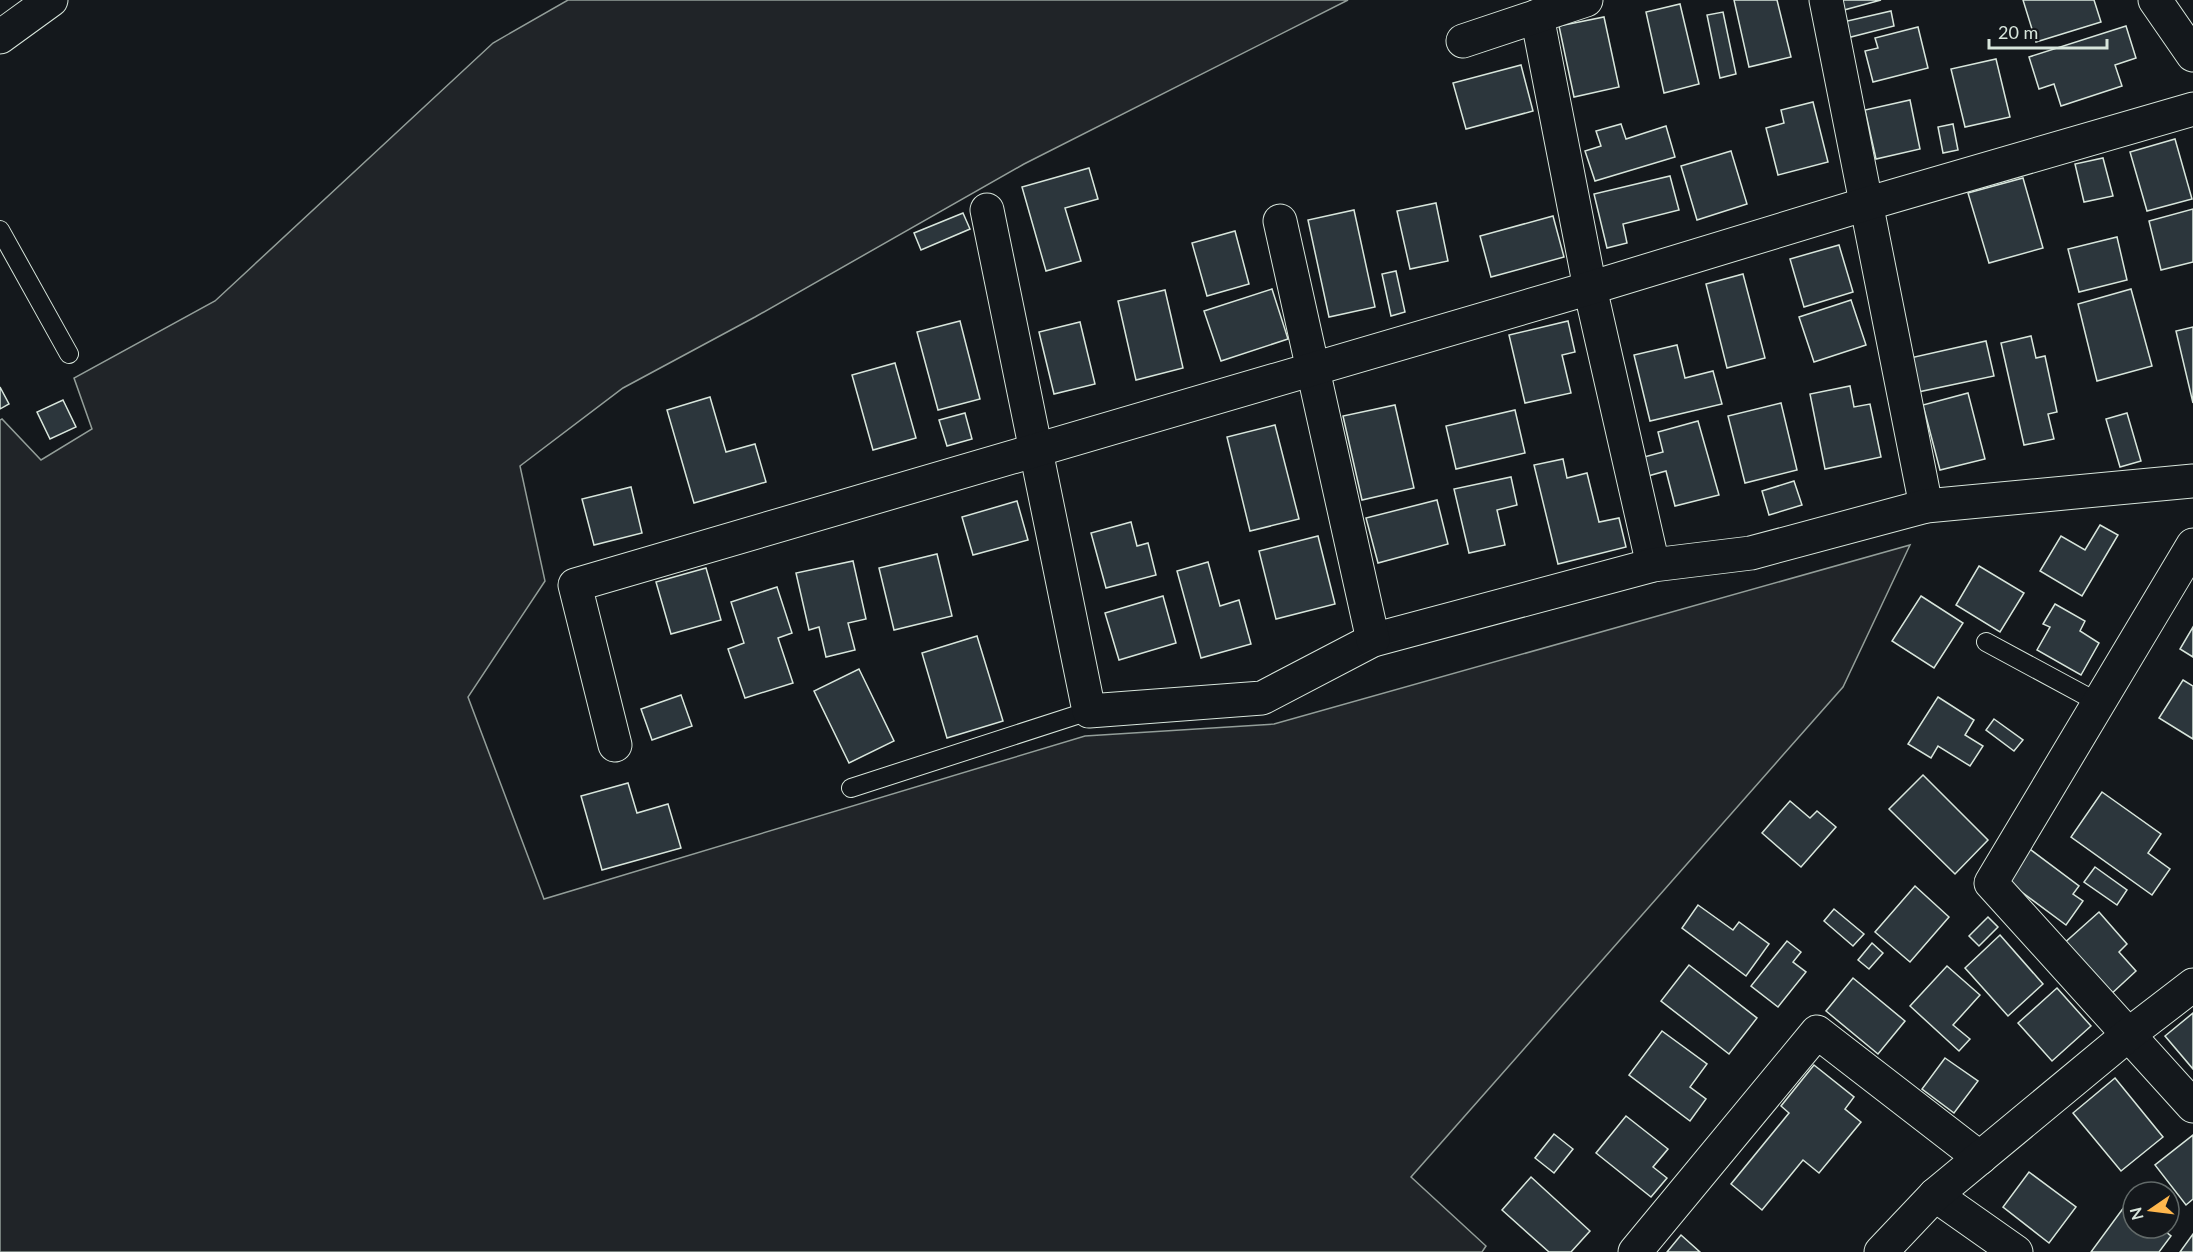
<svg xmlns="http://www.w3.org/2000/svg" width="2193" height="1252" font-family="Lato,sans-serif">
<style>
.green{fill:#202428;stroke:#939e99;stroke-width:1.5}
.building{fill:#2c363c;stroke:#d8e6dc;stroke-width:1.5}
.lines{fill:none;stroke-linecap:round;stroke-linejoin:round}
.lane-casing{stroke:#d8e6dc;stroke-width:20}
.street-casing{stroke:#d8e6dc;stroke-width:35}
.secondary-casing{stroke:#d8e6dc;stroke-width:35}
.lane{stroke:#14181c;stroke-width:18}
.street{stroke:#14181c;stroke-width:33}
.secondary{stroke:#14181c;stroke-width:33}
</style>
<rect width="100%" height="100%" fill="#14181c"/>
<path class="green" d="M568 0H1348L1024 164 755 317 623 388 520 466 545 581 468 697 544 899 1085 736 1274 724 1910 545 1843 687 1411 1177 1486 1246 1482 1252H0V420L2 419 41 460 92 429 74 378 215 301 493 43Z"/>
<g class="building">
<path d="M1734 0H1777L1791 57 1749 67Z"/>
<path d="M1841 0H1881L1844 10Z"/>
<path d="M2023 0H2094L2101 22 2036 42Z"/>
<path d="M1680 4 1699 84 1664 93 1646 12Z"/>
<path d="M1891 11 1894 26 1847 38 1843 22Z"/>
<path d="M1723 12 1736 74 1720 78 1707 15Z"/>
<path d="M1604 17 1619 87 1574 97 1559 26Z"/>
<path d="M2126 26 2136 58 2115 65 2122 86 2061 106 2054 84 2039 89 2029 57Z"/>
<path d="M1918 27 1928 68 1873 82 1865 51 1878 48 1875 38Z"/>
<path d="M1996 59 2010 117 1965 127 1951 69Z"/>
<path d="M1521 65 1533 111 1466 129 1453 83Z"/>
<path d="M1910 100 1920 149 1876 159 1865 110Z"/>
<path d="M1813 102 1828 162 1778 175 1766 128 1784 123 1781 110Z"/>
<path d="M1621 124 1626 139 1666 126 1675 157 1595 181 1585 151 1601 146 1596 131Z"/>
<path d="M1953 124 1958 150 1943 153 1938 127Z"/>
<path d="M2175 139 2192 199 2147 211 2130 152Z"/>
<path d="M1731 151 1747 204 1697 220 1681 166Z"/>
<path d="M2103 158 2113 196 2084 202 2075 164Z"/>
<path d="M1089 168 1098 199 1065 208 1081 261 1046 271 1022 187Z"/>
<path d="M1670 176 1679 210 1623 224 1627 243 1607 248 1594 194Z"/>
<path d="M2023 178 2043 248 1989 263 1968 193Z"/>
<path d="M1436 203 1448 261 1410 269 1397 211Z"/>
<path d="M2193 209V262L2161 270 2149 221Z"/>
<path d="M1354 210 1375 307 1329 317 1308 220Z"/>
<path d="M963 213 970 229 921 250 914 233Z"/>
<path d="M1553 216 1564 257 1491 277 1480 236Z"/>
<path d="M1235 231 1249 284 1207 296 1192 243Z"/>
<path d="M2117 237 2127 280 2079 292 2068 249Z"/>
<path d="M1839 245 1853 292 1804 307 1790 259Z"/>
<path d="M1396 271 1405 312 1391 316 1382 274Z"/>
<path d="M1743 274 1765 358 1727 368 1706 284Z"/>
<path d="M1272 289 1288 339 1221 361 1204 311Z"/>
<path d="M2131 289 2152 366 2097 381 2078 304Z"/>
<path d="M1165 290 1183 368 1136 380 1118 301Z"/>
<path d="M1851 300 1866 345 1814 362 1799 317Z"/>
<path d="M960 321 980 399 938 410 917 332Z"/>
<path d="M1568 321 1575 352 1562 355 1571 393 1525 403 1509 335Z"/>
<path d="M1080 322 1095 384 1054 394 1039 332Z"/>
<path d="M2193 327V403L2176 331Z"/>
<path d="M2031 336 2036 358 2045 356 2057 412 2048 414 2054 439 2024 445 2001 343Z"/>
<path d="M1986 341 1994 376 1918 392 1910 358Z"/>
<path d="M1677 345 1685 378 1713 371 1722 404 1650 421 1634 355Z"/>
<path d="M895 363 916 438 873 450 852 375Z"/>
<path d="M1850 386 1854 407 1870 404 1881 457 1825 469 1810 394Z"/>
<path d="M0 387 9 404 0 409Z"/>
<path d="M1968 393 1985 459 1940 470 1923 405Z"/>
<path d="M710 397 726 452 755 444 766 482 694 503 667 410Z"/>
<path d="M63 400 76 427 50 439 37 412Z"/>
<path d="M1781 403 1797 470 1745 483 1728 416Z"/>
<path d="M1395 405 1414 488 1362 500 1343 416Z"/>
<path d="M1515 410 1525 453 1456 469 1446 426Z"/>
<path d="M965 413 972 439 947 446 939 420Z"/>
<path d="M2127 413 2141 461 2120 467 2106 419Z"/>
<path d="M1698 421 1719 495 1675 506 1666 471 1648 476 1644 457 1663 452 1658 432Z"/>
<path d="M1275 425 1299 519 1250 531 1227 437Z"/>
<path d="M1563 459 1567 478 1587 473 1599 522 1619 518 1626 547 1558 564 1534 465Z"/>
<path d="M1511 477 1517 505 1497 510 1505 545 1469 553 1454 489Z"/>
<path d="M1794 481 1802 505 1769 515 1762 491Z"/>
<path d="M631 487 642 533 594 545 582 499Z"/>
<path d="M1437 500 1448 544 1378 563 1366 518Z"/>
<path d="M1017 501 1028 540 973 555 962 517Z"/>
<path d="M1131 522 1137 546 1148 543 1156 575 1106 588 1091 533Z"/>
<path d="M2100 525 2118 535 2082 596 2040 571 2061 536 2085 550Z"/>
<path d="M1318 536 1335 604 1276 619 1259 551Z"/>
<path d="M937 554 952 616 894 630 879 568Z"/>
<path d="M853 561 866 619 848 623 855 650 826 657 819 627 809 630 796 573Z"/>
<path d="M1208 562 1220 606 1239 600 1251 644 1201 658 1177 571Z"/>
<path d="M1979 566 2024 593 2000 632 1956 605Z"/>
<path d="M706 568 721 620 671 634 656 582Z"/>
<path d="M777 587 792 633 778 638 793 683 745 698 728 649 744 643 731 602Z"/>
<path d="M1163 596 1176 643 1119 660 1105 613Z"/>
<path d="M1921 596 1963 623 1934 668 1892 641Z"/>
<path d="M2055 604 2085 621 2080 631 2099 643 2081 675 2037 650 2050 627 2043 624Z"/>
<path d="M2193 627V657L2180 649Z"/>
<path d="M977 636 1003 721 947 738 922 653Z"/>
<path d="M859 669 894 741 849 763 814 691Z"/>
<path d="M2183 680 2193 686V739L2159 718Z"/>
<path d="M681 695 692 726 652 740 641 709Z"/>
<path d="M1938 697 1974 720 1965 735 1983 746 1970 766 1938 746 1931 758 1908 744Z"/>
<path d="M1994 719 2023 740 2014 751 1986 730Z"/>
<path d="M1923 775 1988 840 1955 874 1889 809Z"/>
<path d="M628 783 637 813 668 804 681 848 602 870 581 796Z"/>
<path d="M2102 792 2161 834 2148 853 2170 869 2152 895 2071 837Z"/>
<path d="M1790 801 1810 818 1817 811 1836 827 1801 867 1762 833Z"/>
<path d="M2027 847 2079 886 2073 894 2083 901 2066 925 2004 879Z"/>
<path d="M2095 867 2127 890 2117 905 2084 882Z"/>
<path d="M1915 886 1949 917 1910 962 1875 932Z"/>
<path d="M1698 905 1733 930 1739 922 1769 944 1746 976 1682 928Z"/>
<path d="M1834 909 1864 934 1853 946 1824 921Z"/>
<path d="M2099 912 2127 944 2119 952 2136 971 2109 996 2062 945Z"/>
<path d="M1988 917 1998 927 1979 946 1969 936Z"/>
<path d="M2000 935 2043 984 2008 1016 1965 968Z"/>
<path d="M1787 941 1801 952 1793 962 1806 972 1778 1007 1751 986Z"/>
<path d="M1872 943 1883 953 1869 969 1858 960Z"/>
<path d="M1689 965 1757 1018 1729 1054 1661 1001Z"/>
<path d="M1947 966 1980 995 1953 1025 1970 1039 1959 1051 1910 1006Z"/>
<path d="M1853 978 1905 1021 1878 1054 1826 1011Z"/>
<path d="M2057 988 2091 1026 2052 1061 2018 1023Z"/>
<path d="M2193 1013V1069L2165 1036Z"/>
<path d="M1662 1031 1707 1064 1690 1087 1706 1099 1690 1121 1629 1075Z"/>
<path d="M1945 1058 1978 1081 1954 1113 1922 1089Z"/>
<path d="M1814 1065 1854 1097 1845 1109 1861 1122 1819 1173 1803 1160 1762 1210 1731 1184 1789 1113 1781 1106Z"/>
<path d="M2115 1078 2163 1137 2121 1171 2073 1113Z"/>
<path d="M1626 1116 1668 1149 1653 1167 1667 1178 1651 1197 1596 1153Z"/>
<path d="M1554 1134 1573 1149 1554 1173 1535 1158Z"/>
<path d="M2193 1135V1199L2186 1205 2155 1165Z"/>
<path d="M2029 1172 2076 1207 2049 1243 2003 1207Z"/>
<path d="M1531 1177 1590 1231 1571 1252H1549L1502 1210Z"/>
<path d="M2127 1203 2133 1207V1228H2161L2171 1236 2159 1252H2091Z"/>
<path d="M2193 1234V1252H2180Z"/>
<path d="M1681 1235 1700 1252H1667Z"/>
</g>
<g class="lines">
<defs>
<g id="lane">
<path d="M0 230 69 354"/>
<path d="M1986 642 2099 703"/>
<path d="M851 788 1089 711"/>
</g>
<g id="street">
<path d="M1826 0 1926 506"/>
<path d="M2155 0 2193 55"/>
<path d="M1537 16 1590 288 1653 565"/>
<path d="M1463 41 1586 0"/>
<path d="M987 210 1089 711 1262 698 1373 640 1653 565 1751 553 1926 506 2193 481"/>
<path d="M1280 221 1373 640"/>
<path d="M2193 545 1991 883 2193 1106"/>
<path d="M615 745 575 585 1590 288 1866 204 2193 109"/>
<path d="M1935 1195 2016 1252"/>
<path d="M1635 1252 1817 1032 1980 1158"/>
<path d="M1881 1252 1935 1195 2128 1035 2193 985"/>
</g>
<path id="secondary" d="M0 37 51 0"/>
</defs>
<use href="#lane" class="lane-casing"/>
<use href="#street" class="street-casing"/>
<use href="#secondary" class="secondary-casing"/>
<use href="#lane" class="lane"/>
<use href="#street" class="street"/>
<use href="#secondary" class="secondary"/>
</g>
<g transform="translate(2151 1210) rotate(256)"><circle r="28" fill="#14181c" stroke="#626a69" stroke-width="1.5"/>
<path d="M0-4.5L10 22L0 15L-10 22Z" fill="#ffb74d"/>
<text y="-9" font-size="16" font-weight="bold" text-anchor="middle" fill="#d8e6dc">N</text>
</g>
<path d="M1989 39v9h118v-9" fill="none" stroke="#d8e6dc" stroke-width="3"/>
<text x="1998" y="39" font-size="18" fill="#d8e6dc" stroke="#14181c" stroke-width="4.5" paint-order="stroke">20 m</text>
</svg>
